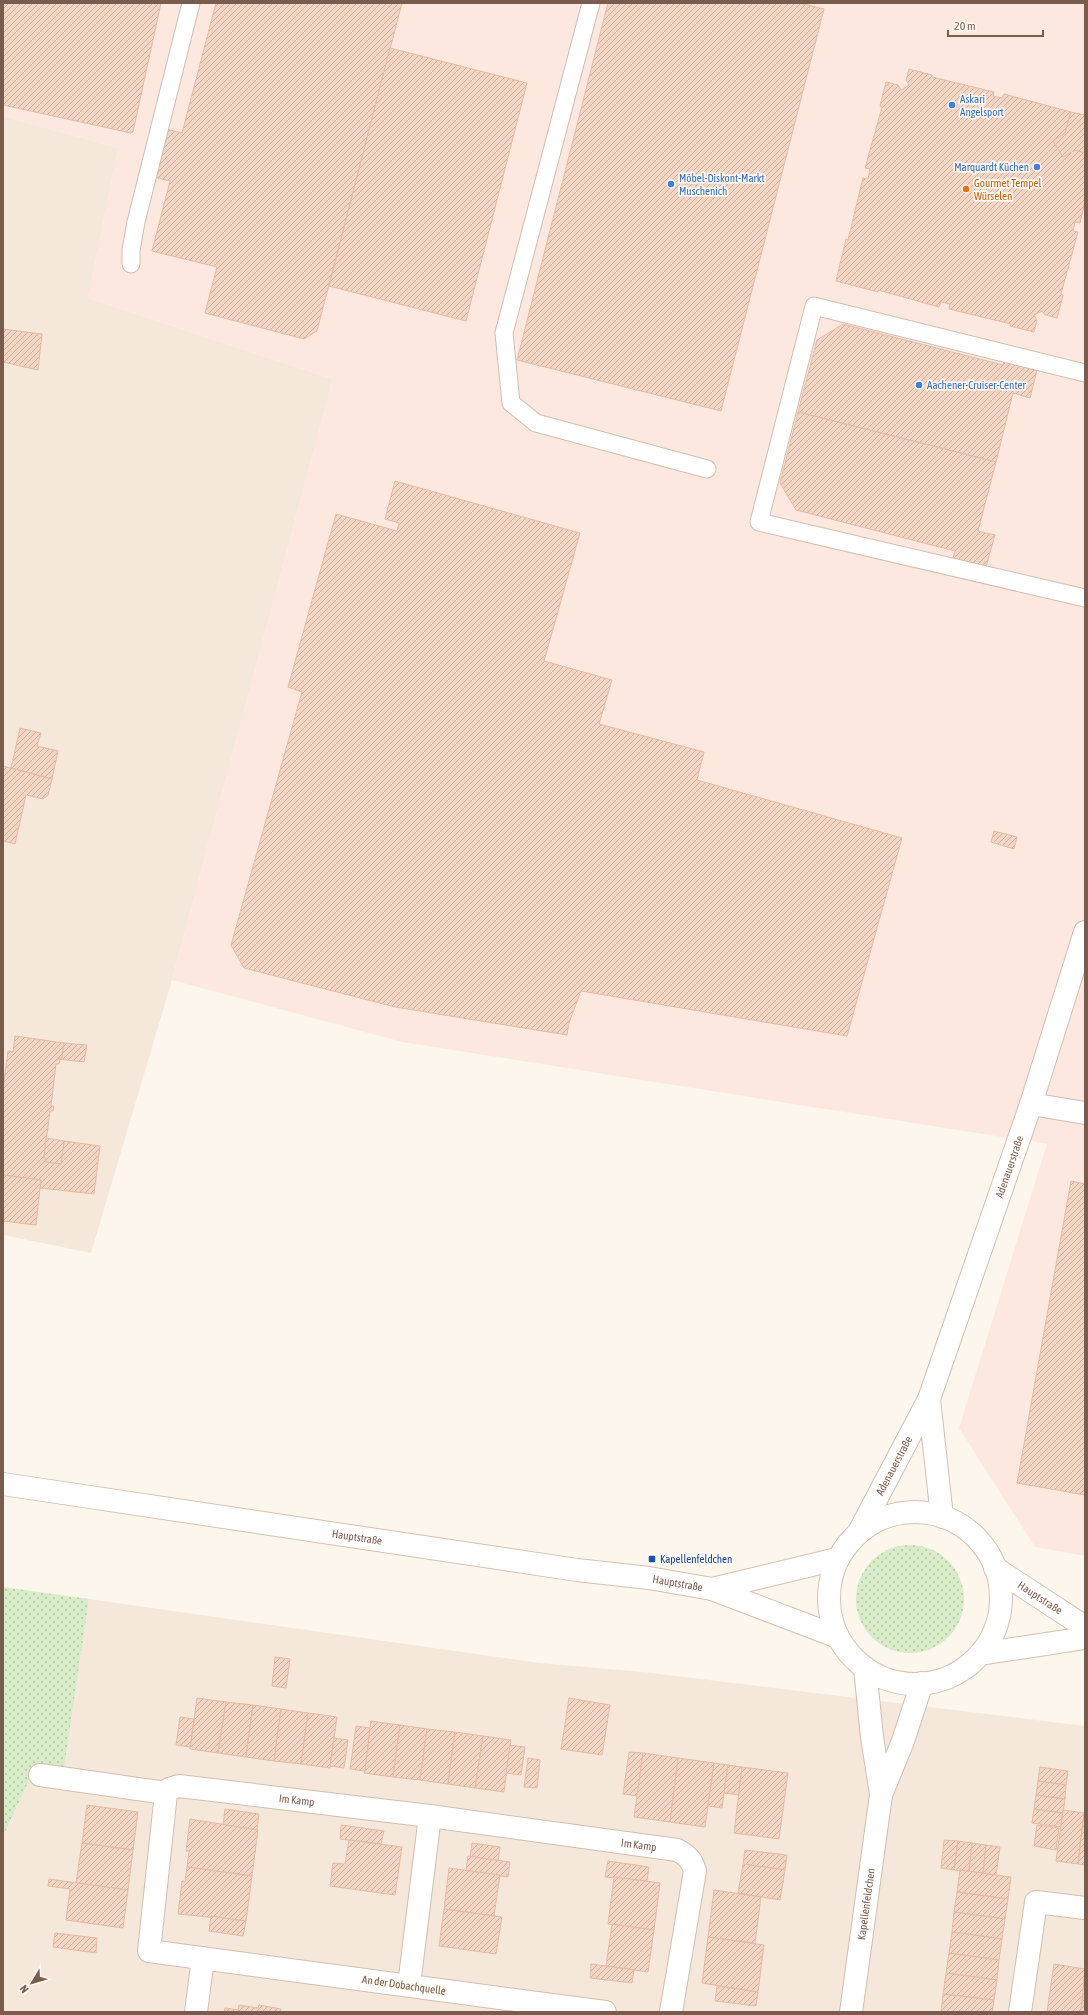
<svg xmlns="http://www.w3.org/2000/svg" width="1088" height="2015" font-family="'Asap Condensed',sans-serif">
<style>
.residential{fill:#f5e8da}
.commercial{fill:#fde8e0}
.grass{fill:url(#grass-dots)}
.building{fill:url(#building-hatch);stroke:#e6bba3}
.lines{fill:none;stroke-linecap:round;stroke-linejoin:round}
.lane-casing{stroke:#d1beb0;stroke-width:19}
.street-casing{stroke:#d1beb0;stroke-width:24}
.secondary-casing{stroke:#d6c0b0;stroke-width:24}
.lane{stroke:#fff;stroke-width:17}
.street{stroke:#fff;stroke-width:22}
.secondary{stroke:#fff;stroke-width:22}
.shop-dot{fill:#3f7fe0;stroke:#fffaf3;stroke-width:1.5}
.food-dot{fill:#e8710a;stroke:#fffaf3;stroke-width:1.5}
.transit-dot{fill:#1a4fb4;stroke:#fffaf3;stroke-width:1.5}
.labels{text-anchor:middle;dominant-baseline:central;stroke-width:3.5;stroke-linejoin:round;paint-order:stroke}
.shop-label{font-size:11px;fill:#366cbe;stroke:#fffaf3;text-anchor:start}
.food-label{font-size:11px;fill:#c56008;stroke:#fffaf3;text-anchor:start}
.street-label{font-size:11px;fill:#7a5c4d;stroke:#fffaf3}
.transit-label{font-size:11px;fill:#164399;stroke:#fffaf3;text-anchor:start}
</style>
<defs>
<pattern id="grass-dots" width="8" height="8" patternUnits="userSpaceOnUse"><rect width="8" height="8" fill="#d8ecc9"/><path d="M2 2h.1M6 6h.1" fill="none" stroke="#b4c2a5" stroke-width="1.8" stroke-linecap="round"/></pattern>
<pattern id="building-hatch" width="6" height="6" patternUnits="userSpaceOnUse"><rect width="6" height="6" fill="#f3d5c3"/><path d="M-1 1l2-2M0 6l6-6M5 7l2-2" fill="none" stroke="#cab0a1"/></pattern>
</defs>
<rect width="100%" height="100%" fill="#fdf6ec"/>
<g class="residential">
<path d="M3 116 118 148 88 298 333 379 172 980 91 1253 3 1235Z"/>
<path d="M89 1599 540 1663 644 1672 1085 1726V2012H3V1838L36 1765 64 1768Z"/>
</g>
<path class="commercial" d="M3 3H1085V1556L1035 1547 959 1428 1047 1144 402 1042 172 980 333 379 88 298 118 148 3 116Z"/>
<g class="grass">
<circle cx="910" cy="1599" r="54"/>
<path d="M3 1587 89 1599 64 1768 36 1765 3 1837Z"/>
</g>
<g class="building">
<path d="M3 3H161L133 132 131 133 3 105Z"/>
<path d="M216 3H402L317 331 304 339 205 313 217 267 152 251 170 181 154 177 166 129 182 133Z"/>
<path d="M608 3H800L824 9 721 411 517 360Z"/>
<path d="M390 48 527 83 466 321 329 286Z"/>
<path d="M909 69 932 75V77L994 92 993 96 1002 98 1004 94 1071 112 1065 133 1053 141 1063 157 1075 150 1085 153V201L1080 223 1075 222 1073 231 1078 232 1061 294 1063 295 1057 318 1045 315 1042 311 1034 315 1037 320 1034 332 1010 326 1011 324 949 309 950 304 941 302 939 307 878 290V292L836 281 846 239 848 240 863 178 868 179 870 169 865 168 882 107 880 106 886 82 898 85 901 90 909 85 906 80Z"/>
<path d="M1071 112 1085 115V153L1075 150 1063 157 1053 141 1065 133Z"/>
<path d="M843 324 1003 365 1005 358 1038 366 1030 398 1013 393 996 462 798 412 817 340Z"/>
<path d="M3 329 42 334 38 370 3 362Z"/>
<path d="M798 412 996 462 978 531 995 535 986 567 953 558 955 551 796 510 780 483Z"/>
<path d="M395 481 580 533 544 661 612 680 599 724 704 752 697 780 902 838 847 1036 581 991 569 1023 567 1035 395 1007 244 968 231 945 302 692 288 687 336 514 397 531 399 523 385 519Z"/>
<path d="M20 728 41 733 37 746 58 751 52 779 11 768Z"/>
<path d="M3 766 52 779 48 795 43 799 26 795 15 844 3 841Z"/>
<path d="M994 831 1017 837 1014 849 991 842Z"/>
<path d="M15 1036 64 1043 62 1058H57L60 1059 59 1064H56L51 1106H54L53 1111H50L44 1158 46 1159V1162L61 1164 64 1141 100 1146 94 1194 40 1188 41 1180 3 1175V1088L8 1051 13 1052Z"/>
<path d="M64 1043 87 1045 84 1062 57 1059 62 1058Z"/>
<path d="M46 1138 64 1141 61 1164 46 1162V1159L44 1158Z"/>
<path d="M3 1175 41 1180 36 1225 3 1221Z"/>
<path d="M1071 1181 1085 1184V1495L1017 1483Z"/>
<path d="M275 1657 290 1659 286 1688 272 1686Z"/>
<path d="M197 1698 226 1702 218 1753 190 1749Z"/>
<path d="M569 1698 610 1705 602 1755 561 1749Z"/>
<path d="M226 1702 253 1705 246 1757 218 1753Z"/>
<path d="M253 1705 281 1709 274 1761 246 1757Z"/>
<path d="M281 1709 308 1713 301 1764 274 1761Z"/>
<path d="M308 1713 337 1717 330 1768 301 1764Z"/>
<path d="M180 1717 194 1719 190 1747 176 1745Z"/>
<path d="M371 1721 400 1725 393 1777 364 1773Z"/>
<path d="M400 1725 427 1729 420 1780 393 1777Z"/>
<path d="M356 1726 370 1728 365 1771 350 1769Z"/>
<path d="M427 1729 455 1732 448 1784 420 1780Z"/>
<path d="M455 1732 483 1736 475 1788 448 1784Z"/>
<path d="M483 1736 511 1740 504 1792 475 1788Z"/>
<path d="M334 1738 348 1740 344 1768 330 1766Z"/>
<path d="M510 1745 525 1747 521 1775 506 1773Z"/>
<path d="M629 1752 643 1753 638 1796 623 1794Z"/>
<path d="M643 1753 678 1758 670 1822 634 1817Z"/>
<path d="M528 1758 540 1760 537 1788 524 1787Z"/>
<path d="M678 1758 714 1763 705 1827 670 1822Z"/>
<path d="M714 1763 728 1765 722 1808 708 1806Z"/>
<path d="M728 1765 742 1767 739 1795 724 1793Z"/>
<path d="M742 1767 788 1773 779 1839 734 1833Z"/>
<path d="M1040 1767 1068 1771 1066 1785 1038 1781Z"/>
<path d="M1038 1781 1066 1785 1065 1799 1036 1795Z"/>
<path d="M1036 1795 1065 1799 1063 1813 1034 1809Z"/>
<path d="M87 1805 138 1812 133 1850 82 1843Z"/>
<path d="M225 1809 259 1814 257 1830 223 1825Z"/>
<path d="M1034 1809 1063 1813 1061 1827 1032 1823Z"/>
<path d="M1063 1810 1084 1813 1078 1864 1056 1861Z"/>
<path d="M1084 1813H1085V1865L1078 1864Z"/>
<path d="M190 1819 258 1830 252 1876 187 1867 189 1851H186Z"/>
<path d="M341 1825 384 1831 381 1844 340 1839Z"/>
<path d="M1037 1825 1059 1828 1056 1850 1034 1846Z"/>
<path d="M349 1840 402 1847 395 1895 330 1886 333 1863 345 1864Z"/>
<path d="M944 1840 958 1841 954 1870 941 1868Z"/>
<path d="M958 1841 972 1843 969 1872 954 1870Z"/>
<path d="M82 1843 133 1850 128 1890 76 1883Z"/>
<path d="M472 1843 500 1847 498 1861 470 1857Z"/>
<path d="M972 1843 986 1845 983 1873 969 1872Z"/>
<path d="M986 1845 1000 1847 996 1875 983 1873Z"/>
<path d="M745 1850 787 1855 785 1870 743 1864Z"/>
<path d="M468 1856 510 1862 508 1877 466 1871Z"/>
<path d="M608 1861 649 1867 647 1881 605 1877Z"/>
<path d="M743 1864 785 1870 780 1900 738 1893Z"/>
<path d="M187 1867 252 1876 246 1921 178 1914 182 1881H185Z"/>
<path d="M449 1868 500 1875 494 1916 444 1909Z"/>
<path d="M960 1870 1011 1877 1008 1899 957 1892Z"/>
<path d="M614 1877 660 1883 654 1930 608 1924Z"/>
<path d="M49 1879 128 1890 123 1928 66 1920 70 1889 48 1886Z"/>
<path d="M714 1890 761 1897 755 1943 708 1937Z"/>
<path d="M957 1892 1008 1899 1005 1919 954 1912Z"/>
<path d="M444 1909 502 1917 496 1954 439 1946Z"/>
<path d="M954 1912 1005 1919 1002 1939 952 1932Z"/>
<path d="M211 1916 246 1921 243 1936 209 1931Z"/>
<path d="M612 1924 654 1930 648 1972 606 1966Z"/>
<path d="M952 1932 1002 1939 999 1960 949 1953Z"/>
<path d="M55 1933 97 1938 96 1953 53 1947Z"/>
<path d="M708 1937 764 1945 758 1992 702 1983Z"/>
<path d="M949 1953 999 1960 997 1980 946 1973Z"/>
<path d="M591 1964 634 1970 632 1983 590 1978Z"/>
<path d="M1054 1964 1085 1969 1081 2012H1047Z"/>
<path d="M946 1973 997 1980 994 2000 943 1994Z"/>
<path d="M717 1986 758 1992 756 2006 715 2001Z"/>
<path d="M943 1994 994 2000 992 2012H941Z"/>
<path d="M1083 1994 1085 1995V2012H1081Z"/>
<path d="M239 2005 258 2008 259 2005 281 2009 280 2012H238Z"/>
<path d="M225 2008 239 2010 238 2012H224Z"/>
</g>
<g class="lines">
<defs>
<g id="lane">
<path d="M591 3 504 333 511 403 536 423 707 469"/>
<path d="M131 264V250L136 222 191 3"/>
<path d="M1085 373 814 306 759 522 1085 598"/>
</g>
<g id="street">
<path d="M1031 1104 1085 1113"/>
<path d="M929 1399 942 1517"/>
<path id="s1" d="M859 1532 929 1399 1031 1104 1085 932"/>
<path d="M865 1668 872 1737 881 1794"/>
<path d="M40 1775 166 1793"/>
<path d="M409 1985 430 1816"/>
<path d="M196 2012 203 1958"/>
<path id="s2" d="M605 2012 149 1951 166 1793 169 1789 179 1786 430 1816 677 1850C687 1855 692 1860 695 1871L671 2012"/>
<path id="s3" d="M851 2012 881 1795 903 1741 922 1683"/>
<path d="M1020 2012 1036 1902 1085 1908"/>
</g>
<g id="secondary">
<path id="s4" d="M3 1484 577 1570 649 1578 712 1589 838 1637"/>
<circle cx="915" cy="1598" r="86"/>
<path id="s5" d="M995 1568 1085 1627"/>
<path d="M712 1589 837 1559"/>
<path d="M980 1654 1085 1638"/>
</g>
</defs>
<use href="#lane" class="lane-casing"/>
<use href="#street" class="street-casing"/>
<use href="#secondary" class="secondary-casing"/>
<use href="#lane" class="lane"/>
<use href="#street" class="street"/>
<use href="#secondary" class="secondary"/>
</g>
<g class="shop-dot">
<circle cx="952" cy="105" r="4"/>
<circle cx="1037" cy="167" r="4"/>
<circle cx="671" cy="184" r="4"/>
<circle cx="919" cy="385" r="4"/>
</g>
<circle class="food-dot" cx="966" cy="189" r="4"/>
<rect class="transit-dot" x="648" y="1555" width="8" height="8" rx="2"/>
<g class="labels">
<g class="shop-label">
<text x="960" y="99">Askari<tspan x="960" dy="13">Angelsport</tspan></text>
<text x="1029" y="167" text-anchor="end">Marquardt Küchen</text>
<text x="679" y="178">Möbel-Diskont-Markt<tspan x="679" dy="13">Muschenich</tspan></text>
<text x="927" y="385">Aachener-Cruiser-Center</text>
</g>
<g class="food-label">
<text x="974" y="183">Gourmet Tempel<tspan x="974" dy="13">Würselen</tspan></text>
</g>
<g class="street-label">
<text stroke="none"><textPath href="#s1" startOffset="396">Adenauerstraße</textPath></text>
<text stroke="none"><textPath href="#s1" startOffset="75">Adenauerstraße</textPath></text>
<text stroke="none"><textPath href="#s4" startOffset="358">Hauptstraße</textPath></text>
<text stroke="none"><textPath href="#s4" startOffset="682">Hauptstraße</textPath></text>
<text stroke="none"><textPath href="#s5" startOffset="54">Hauptstraße</textPath></text>
<text stroke="none"><textPath href="#s2" startOffset="753">Im Kamp</textPath></text>
<text stroke="none"><textPath href="#s2" startOffset="1098">Im Kamp</textPath></text>
<text stroke="none"><textPath href="#s3" startOffset="109">Kapellenfeldchen</textPath></text>
<text transform="translate(404 1985) rotate(8)">An der Dobachquelle</text>
</g>
<g class="transit-label">
<text x="660" y="1559">Kapellenfeldchen</text>
</g>
</g>
<rect width="1088" height="2015" fill="none" stroke="#7a5c4d" stroke-width="8"/>
<g transform="translate(32 1983) rotate(232)" stroke="#fffaf3" stroke-width="3" paint-order="stroke">
<path d="M0-3L7 15L0 10L-7 15Z" fill="#7a5c4d"/>
<text y="-6" font-size="11" font-weight="bold" text-anchor="middle" fill="#7a5c4d">N</text>
</g>
<path d="M948 30v6h95v-6" fill="none" stroke="#7a5c4d" stroke-width="2"/>
<text x="954" y="30" font-size="12" fill="#7a5c4d" stroke="#fffaf3" stroke-width="3" paint-order="stroke">20 m</text>
</svg>
